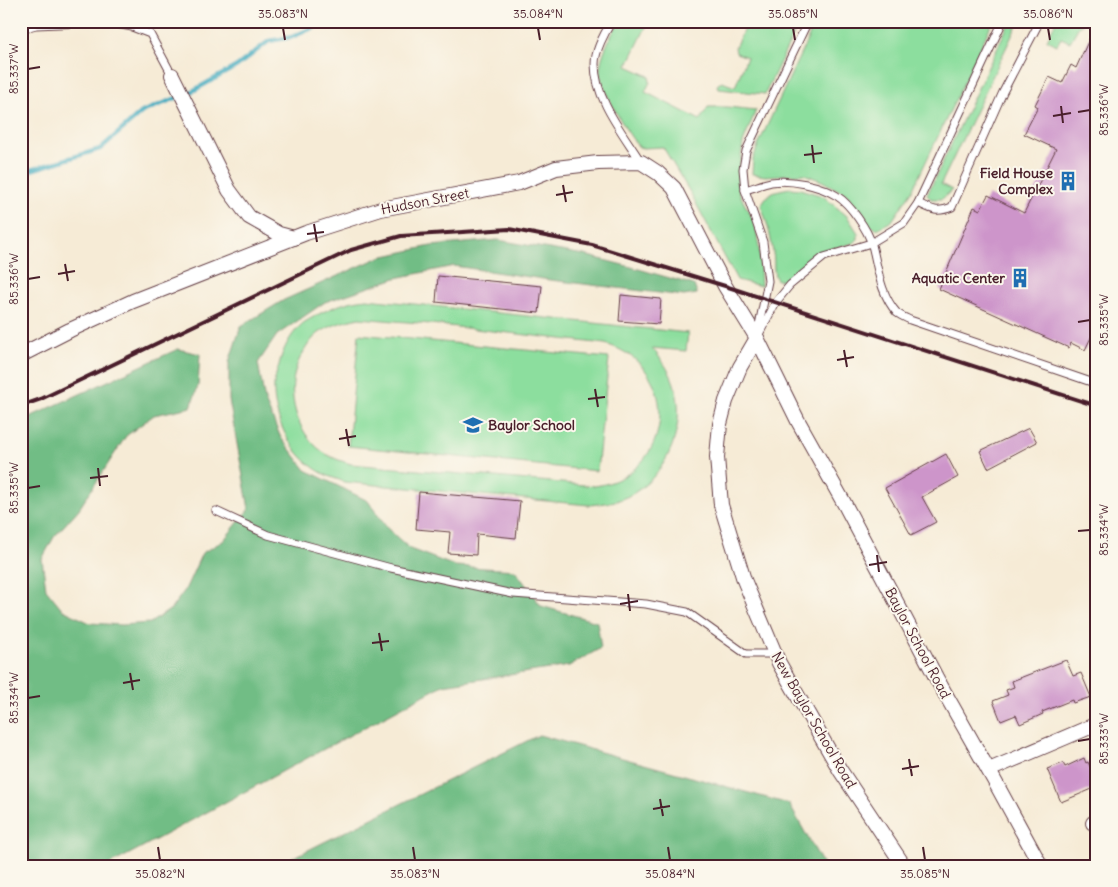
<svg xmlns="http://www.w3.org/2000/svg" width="1118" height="887" font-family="Delius,sans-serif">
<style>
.green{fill:#8cde9e;stroke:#6b7e64;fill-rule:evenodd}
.forest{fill:#71bd85;stroke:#5e6e58}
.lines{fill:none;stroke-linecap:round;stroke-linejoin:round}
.stream{stroke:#40aabf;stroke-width:4.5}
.building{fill:#cd95ca}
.service-casing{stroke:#643e45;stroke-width:9}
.minor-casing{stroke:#643e45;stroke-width:16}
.service{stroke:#fff;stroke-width:7}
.minor{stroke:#fff;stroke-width:14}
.rail{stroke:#4a1f2b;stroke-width:4}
.ticks{fill:none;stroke:#4a1f2b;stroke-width:2}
.labels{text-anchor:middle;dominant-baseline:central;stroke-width:4;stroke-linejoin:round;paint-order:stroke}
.poi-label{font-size:14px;font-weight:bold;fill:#4a1f2b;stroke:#fbf7ec;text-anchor:end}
.street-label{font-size:14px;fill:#4a1f2b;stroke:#fbf7ec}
.neatline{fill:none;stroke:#4a1f2b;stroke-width:2}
.ticks-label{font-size:12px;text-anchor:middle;fill:#4a1f2b}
</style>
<rect width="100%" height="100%" fill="#fbf7ec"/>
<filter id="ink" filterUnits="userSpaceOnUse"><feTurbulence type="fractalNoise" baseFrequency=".02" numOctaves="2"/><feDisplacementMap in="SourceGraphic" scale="10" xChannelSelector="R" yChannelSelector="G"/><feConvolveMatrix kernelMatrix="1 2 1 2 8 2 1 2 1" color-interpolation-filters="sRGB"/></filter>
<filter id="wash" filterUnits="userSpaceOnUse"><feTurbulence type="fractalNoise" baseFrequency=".0096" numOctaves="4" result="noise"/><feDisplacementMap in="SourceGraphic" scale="20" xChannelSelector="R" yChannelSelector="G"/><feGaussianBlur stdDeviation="1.12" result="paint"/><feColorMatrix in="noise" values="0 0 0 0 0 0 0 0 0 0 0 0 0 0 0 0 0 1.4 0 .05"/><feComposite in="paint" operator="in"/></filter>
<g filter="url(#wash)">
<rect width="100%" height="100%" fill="#f6ebd6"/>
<g class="green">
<path d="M619 21H649L627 66 649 76 650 82 645 92 700 120 708 107H727L756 110 743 143 738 176 739 191 743 201 754 221 757 235 759 248 761 286 737 280 691 194 663 147 643 148 639 147C627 134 601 89 600 72 599 57 612 34 619 21Z"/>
<path d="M748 21H800L765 94 719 89 717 86 718 84 722 82 735 87 747 57 736 53 735 47Z"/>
<path d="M816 21H993L912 191 892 221 877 229 868 225 862 215 847 195 822 181 804 174 765 176 752 174 753 159 759 143Z"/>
<path d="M1010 21H1019L941 184 952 190 942 199H931L927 195Z"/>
<path d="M1056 21H1085L1079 26 1070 42 1061 38 1057 45 1047 40Z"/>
<path d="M790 188 800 189 823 196 847 216 858 233V239L854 243 834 248 805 262 797 271 792 274 786 280H777C772 272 775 263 773 253 771 237 767 221 761 206 768 191 774 191 790 188Z"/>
<path d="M367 299 688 333 686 351 652 348C662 360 671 372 675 387 688 431 663 485 619 500 609 503 599 504 589 505L344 482C338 479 332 478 326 475 293 459 272 420 274 384 275 377 277 371 279 365 282 351 290 335 301 325 305 321 312 318 317 315 335 306 347 301 367 299ZM359 318 431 324 605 344C684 366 675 475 595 486L351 464C341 461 332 458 323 452 293 431 283 384 303 353 307 346 312 338 319 333 331 325 345 321 359 318Z"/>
<path d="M359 334 609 358 597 471 348 446Z"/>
</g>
<g class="forest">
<path d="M498 240 584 255 635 268 694 285 697 294 684 296 550 280 454 266 396 278 325 302 277 335 258 363 265 401 281 438 306 470 368 501 387 528 410 549 455 566 515 570 541 606 597 622 601 648 569 666 443 685 107 866H21V421L178 349 200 354 198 386 191 407 154 415 126 436 79 509 54 537 42 559 46 589 63 610 90 623 121 625 150 623 171 609 185 590 202 553 223 541 249 509 229 400V362L241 326 284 300 380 257 431 246Z"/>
<path d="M539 735 789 804 824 866H276Z"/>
</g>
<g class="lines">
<path class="stream" d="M21 173 100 149 142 112 191 92 237 66 269 41 292 37 328 21"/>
</g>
<g id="blocks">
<g class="building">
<path d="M1097 22V325L1085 350 1071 343 1069 348 939 289 974 207 980 210 988 195 1024 213 1056 149 1024 134 1038 107 1035 105 1049 77 1062 83 1071 65 1076 68Z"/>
<path d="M438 276 542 286 539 313 436 302Z"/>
<path d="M621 295 661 299 659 324 619 321Z"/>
<path d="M1029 428 1037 442 988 468 980 451Z"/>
<path d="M946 454 958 477 922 497 936 522 911 535 885 488Z"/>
<path d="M419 492 520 501 516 538 477 534 476 555 448 553 450 532 416 529Z"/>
<path d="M1066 660 1073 676 1081 673 1091 697 1073 703 1072 700 1042 712 1043 714 1020 724 1016 715 1001 721 993 701 1008 695 1006 690 1014 687 1012 681Z"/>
<path d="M1084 758 1086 763 1088 762 1097 782V787L1061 802 1047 769 1063 763 1065 767Z"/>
</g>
</g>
</g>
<g filter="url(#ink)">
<use href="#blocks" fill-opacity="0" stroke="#643e45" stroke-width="1"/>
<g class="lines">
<defs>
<g id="service">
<path d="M612 21C605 32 595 51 595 64 595 100 623 133 641 162"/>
<path d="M21 29 36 25 106 22 132 27 150 34 172 75"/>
<path d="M745 190C753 188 762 184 771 182 790 179 820 185 837 196 850 204 868 230 872 245 878 268 880 294 897 313 901 316 906 318 910 320L1097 384"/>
<path d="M918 203C932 210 937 213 952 207L1003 92 1040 21"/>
<path d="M758 330 768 281 763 242 745 190 743 169 746 151 808 21"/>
<path d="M757 338 776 302 790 285 824 257 871 243 904 223 918 203 1003 21"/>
<path d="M216 511 268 535 391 568 513 594 646 604 687 612 746 654H775"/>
</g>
<g id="minor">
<path d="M172 75 229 190 249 217 279 234 294 238"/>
<path d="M757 338 740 367 726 401 720 424 717 457 721 505 744 580 779 663 840 770 904 866"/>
<path d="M21 355 70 330 133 301 306 233 381 209 519 183 556 168 598 163 641 162 658 173 674 188 725 286 757 338 798 421 844 503 938 681 994 780 1041 866"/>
<path d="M989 770 1097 724"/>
<path d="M1093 823 1097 822"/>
</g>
</defs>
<use href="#service" class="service-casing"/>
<use href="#minor" class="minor-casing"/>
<use href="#service" class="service"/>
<use href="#minor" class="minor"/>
<path class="rail" d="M21 406 41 399 351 250 401 236 509 229 592 245 725 286 1097 406"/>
</g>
</g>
<path class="ticks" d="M283 28 285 40M538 28 540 40M793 28 795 40M1048 28 1050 40M28 69 40 67M1061 106 1063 123M1078 112 1090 110M1053 116 1071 113M812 145 814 163M804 155 822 153M563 185 566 202M556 195 573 192M314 224 317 242M307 234 324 232M65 264 68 281M58 274 75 271M28 279 40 277M1078 322 1090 320M844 350 847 367M837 360 854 357M595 389 598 407M588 399 605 397M346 429 349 446M339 439 356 436M98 468 100 486M90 478 108 476M28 488 40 486M1078 531 1090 530M877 555 879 572M869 565 887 562M628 594 630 611M620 604 638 601M379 633 382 651M372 643 389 641M130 673 133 690M123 683 140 680M28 698 40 696M1078 741 1090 739M909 759 912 776M902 769 919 766M660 799 663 816M653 809 670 806M158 847 160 860M413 847 415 860M668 847 670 860M923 847 925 860"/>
<defs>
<symbol id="building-bare" viewBox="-9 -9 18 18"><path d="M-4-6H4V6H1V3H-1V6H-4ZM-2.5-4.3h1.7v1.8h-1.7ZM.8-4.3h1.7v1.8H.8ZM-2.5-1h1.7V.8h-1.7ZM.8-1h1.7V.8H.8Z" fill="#1f6fb2" stroke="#fbf7ec" stroke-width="2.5" paint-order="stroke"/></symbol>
<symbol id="school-bare" viewBox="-9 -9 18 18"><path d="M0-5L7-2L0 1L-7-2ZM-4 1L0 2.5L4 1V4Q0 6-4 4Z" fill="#1f6fb2" stroke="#fbf7ec" stroke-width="2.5" paint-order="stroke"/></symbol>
</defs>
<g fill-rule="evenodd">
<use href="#building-bare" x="1054" y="167" width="28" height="28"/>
<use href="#building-bare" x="1006" y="264" width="28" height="28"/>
<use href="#school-bare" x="459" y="411" width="28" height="28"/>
</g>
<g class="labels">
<g class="poi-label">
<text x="1053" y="173">Field House<tspan x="1053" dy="16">Complex</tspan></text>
<text x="1005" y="278">Aquatic Center</text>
<text x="488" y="425" text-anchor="start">Baylor School</text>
</g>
<g class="street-label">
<text transform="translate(425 201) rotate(-11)">Hudson Street</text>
<text transform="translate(918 643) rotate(62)">Baylor School Road</text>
<text transform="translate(814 720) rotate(60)">New Baylor School Road</text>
</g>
</g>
<rect width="1118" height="887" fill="none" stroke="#fbf7ec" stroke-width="55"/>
<rect x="28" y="28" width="1062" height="832" class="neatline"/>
<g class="ticks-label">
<text x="283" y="18">35.083°N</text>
<text x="538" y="18">35.084°N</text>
<text x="793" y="18">35.085°N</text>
<text x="1048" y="18">35.086°N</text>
<text transform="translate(14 69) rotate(-90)" y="4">85.337°W</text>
<text transform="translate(1104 110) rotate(-90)" y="4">85.336°W</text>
<text transform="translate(14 279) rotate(-90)" y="4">85.336°W</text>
<text transform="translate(1104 320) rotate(-90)" y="4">85.335°W</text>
<text transform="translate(14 488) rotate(-90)" y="4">85.335°W</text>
<text transform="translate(1104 530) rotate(-90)" y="4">85.334°W</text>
<text transform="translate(14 698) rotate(-90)" y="4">85.334°W</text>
<text transform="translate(1104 739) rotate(-90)" y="4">85.333°W</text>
<text x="160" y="878">35.082°N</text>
<text x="415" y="878">35.083°N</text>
<text x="670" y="878">35.084°N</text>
<text x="925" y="878">35.085°N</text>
</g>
</svg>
